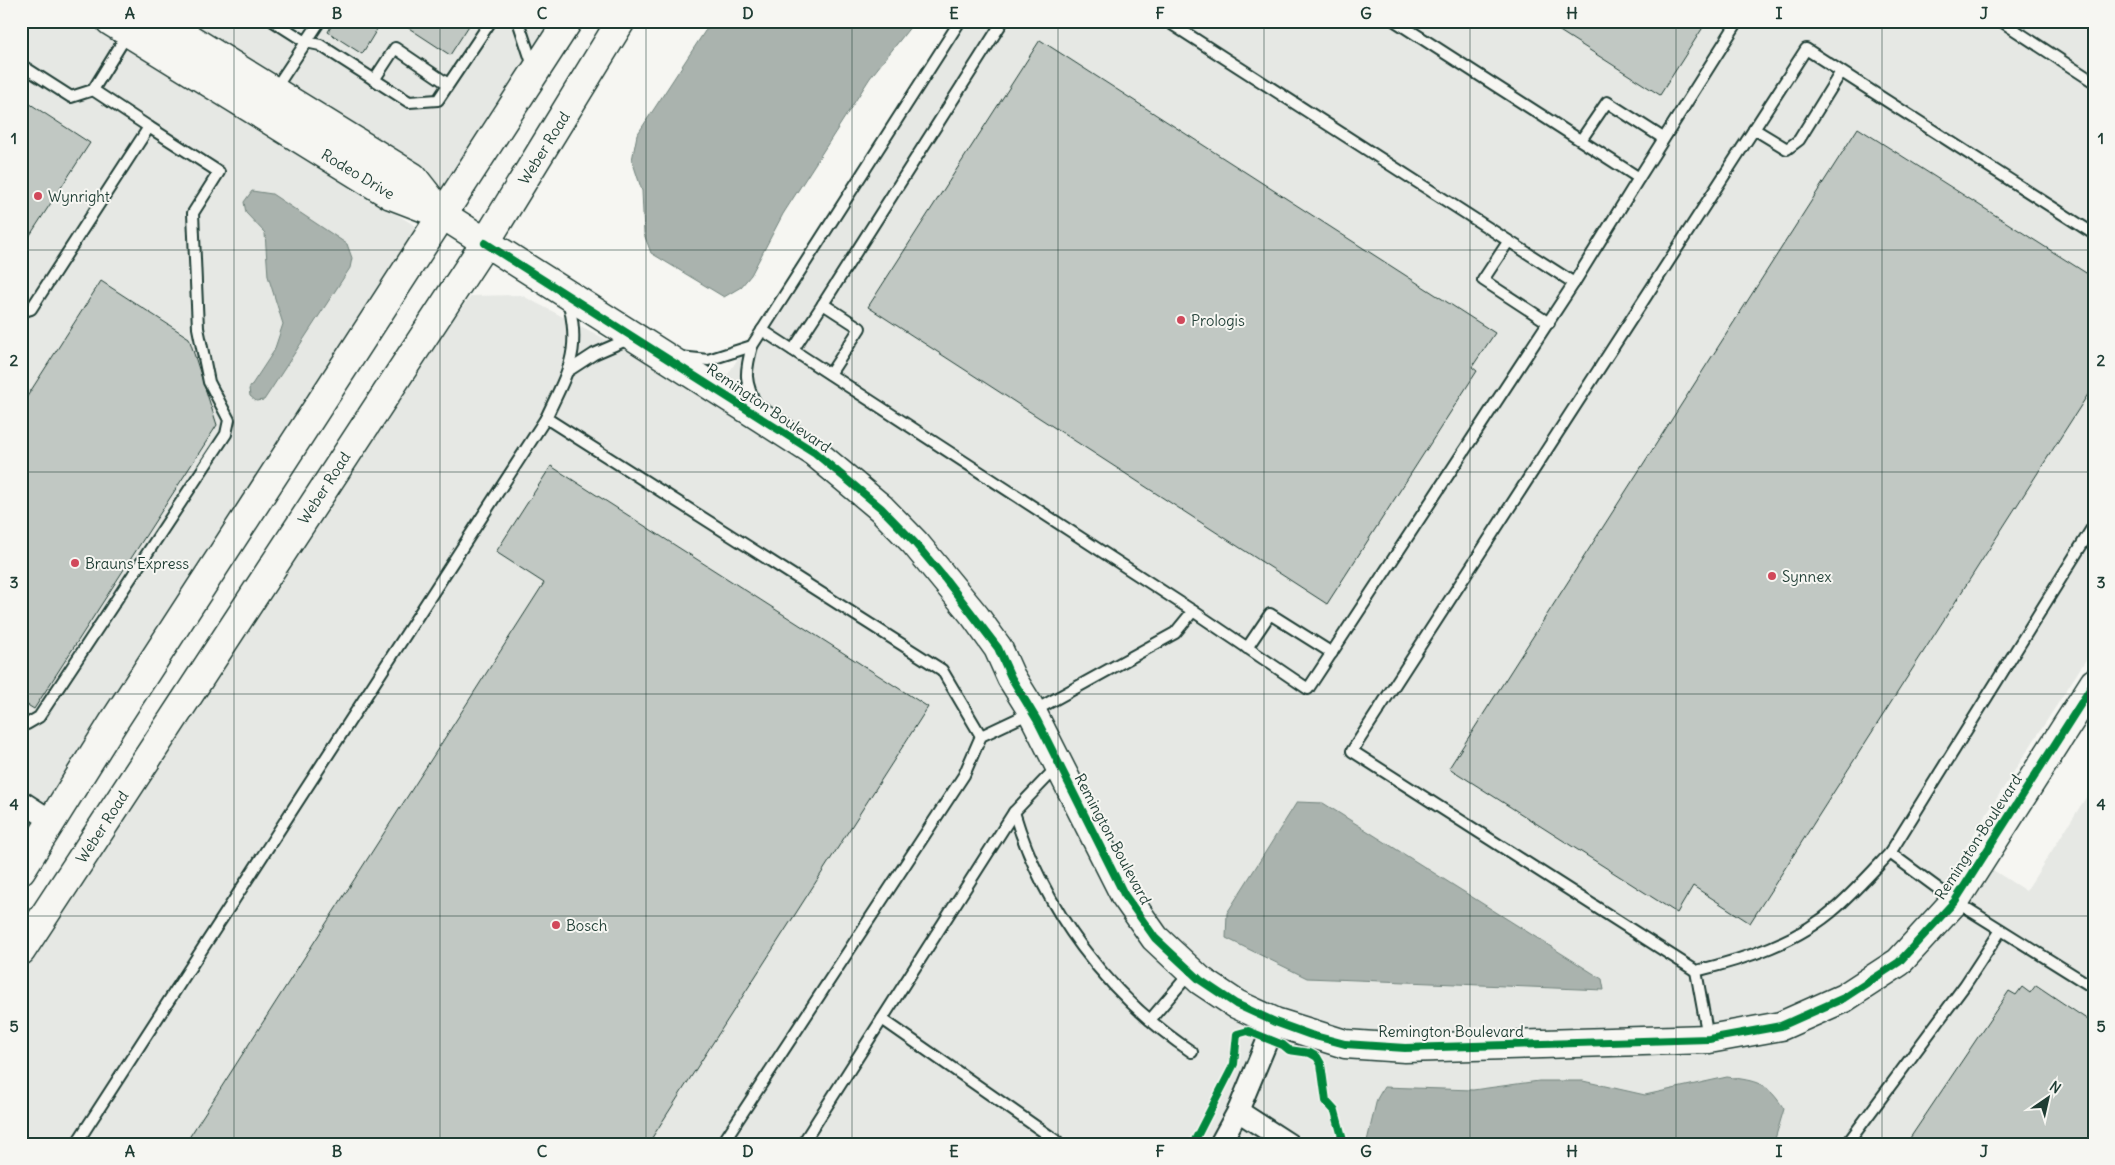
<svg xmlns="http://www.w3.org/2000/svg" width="2115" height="1165" font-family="Delius,sans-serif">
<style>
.built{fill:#e6e8e4}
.water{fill:#aab3ae;stroke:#72847d}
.building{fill:#c1c8c3;stroke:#1f3d34}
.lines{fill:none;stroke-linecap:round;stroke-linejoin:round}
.lane-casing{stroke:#1f3d34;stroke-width:14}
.street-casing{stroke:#1f3d34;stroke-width:24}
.secondary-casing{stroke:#1f3d34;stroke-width:31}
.lane{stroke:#f6f6f2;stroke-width:10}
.street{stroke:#f6f6f2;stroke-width:20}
.secondary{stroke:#f6f6f2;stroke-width:28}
.cycleway-casing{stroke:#f6f6f2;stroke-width:11}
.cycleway{stroke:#00873e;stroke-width:8}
.grid{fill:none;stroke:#1f3d34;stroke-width:1;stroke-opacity:0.55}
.poi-dot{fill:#d1495b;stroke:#f6f6f2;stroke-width:2}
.labels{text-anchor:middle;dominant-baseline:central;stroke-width:4;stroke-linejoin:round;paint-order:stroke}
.street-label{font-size:15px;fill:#1f3d34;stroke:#f6f6f2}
.poi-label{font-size:15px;fill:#1f3d34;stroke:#f6f6f2;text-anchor:start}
.neatline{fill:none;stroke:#1f3d34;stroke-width:2}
.grid-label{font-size:16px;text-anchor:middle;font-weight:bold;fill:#1f3d34}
</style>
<rect width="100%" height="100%" fill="#f6f6f2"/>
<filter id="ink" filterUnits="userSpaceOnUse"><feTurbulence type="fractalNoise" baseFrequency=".02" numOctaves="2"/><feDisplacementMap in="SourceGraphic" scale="10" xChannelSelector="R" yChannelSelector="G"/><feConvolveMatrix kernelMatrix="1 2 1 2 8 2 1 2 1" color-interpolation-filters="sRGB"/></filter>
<g filter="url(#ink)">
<g class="built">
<path d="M21 21H94L420 229 21 847Z"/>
<path d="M173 21H562L447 204Z"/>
<path d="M956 21H2094V647L1963 851 2026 891 2094 785V1144H21V963L418 363 471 296 521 295 640 357 728 374Z"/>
</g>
<g class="water">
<path d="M716 21H915L870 78 783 214 751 275 741 287 724 297 651 253 644 234 642 191 632 160 637 135 705 31Z"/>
<path d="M252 191 272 194 347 244 352 258 350 268 268 394 264 400 256 401 250 396 249 389 274 351 283 324 268 276 265 233 246 213 244 202Z"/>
<path d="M1297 802 1323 803 1602 979 1604 990 1307 978 1226 938 1227 913Z"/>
<path d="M1727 1077C1757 1081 1767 1082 1784 1109L1775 1139 1770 1144H1369L1367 1141 1377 1099 1384 1087 1473 1090 1539 1081H1583L1645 1095Z"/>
</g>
<g class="building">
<path d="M334 21H382L362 54 328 32Z"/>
<path d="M398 21H472L450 55Z"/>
<path d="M1544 21H1707L1660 95Z"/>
<path d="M1040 40 1495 333 1472 367 1477 371 1327 604 868 307Z"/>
<path d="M21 98 90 143 21 249Z"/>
<path d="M1858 128 2094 278V385L1750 923 1693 886 1677 913 1449 768Z"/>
<path d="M101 281 189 338 217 425 34 709 21 701V406Z"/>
<path d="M551 466 928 707 648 1144H185L544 583 496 552Z"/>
<path d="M2036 985 2094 1024V1144H1906L2009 991 2016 995 2022 987 2030 993Z"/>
</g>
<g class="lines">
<defs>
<g id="lane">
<path d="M273 21 306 42 320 45 409 102 438 100 491 21"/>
<path d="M518 21 531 60V68"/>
<path d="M1167 21 1574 283 1308 689 1193 611"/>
<path d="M1395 21 1639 178 1738 21"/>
<path d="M2001 21 2094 82"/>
<path d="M21 65 71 97 93 90 128 33"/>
<path d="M374 80 395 48 448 84"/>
<path d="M275 89 320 21"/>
<path d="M93 90 149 127"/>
<path d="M1754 129 1787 149 1799 140 1841 72"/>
<path d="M1581 140 1607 102 1663 138"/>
<path d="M2094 234 1806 49 1352 751 1696 971C1745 959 1798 942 1837 907 1856 890 1873 871 1890 853L1955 901 2094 988"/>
<path d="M1508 242 1483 280 1549 323"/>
<path d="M1574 283 1639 178"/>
<path d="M823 304 1003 21"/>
<path d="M21 312 31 309 149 127 219 172 193 213 198 328 209 382 229 420 226 434 39 717 27 724H21"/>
<path d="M793 350 823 304 860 328 830 374"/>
<path d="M680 357 708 360 752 346"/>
<path d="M568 371 594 354 631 338"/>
<path d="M757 406C744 382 745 372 752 346L960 21"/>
<path d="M546 418C567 373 582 352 568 301"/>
<path d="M1247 648 1270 614 1332 653"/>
<path d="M1014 812C1043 909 1108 996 1192 1052"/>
<path d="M1890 853 2094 525"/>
<path d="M1696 971 1708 1037"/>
<path d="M882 1019 1061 1144"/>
<path d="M1150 1020 1190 973"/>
<path d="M76 1144 546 418 942 670 981 736"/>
<path d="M722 1144 964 775 981 736 1032 712 1175 633 1193 611 762 330"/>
<path d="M810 1144 805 1140 1014 812 1058 766"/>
<path d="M1847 1144 1965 985 2001 930"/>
</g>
<g id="street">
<path d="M21 801 52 821"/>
<path d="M1238 1111 1289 1144"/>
<path d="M1220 1144 1238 1111 1275 1022"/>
</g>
<g id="secondary">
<path d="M110 21 391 195 443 215 763 419 814 452 881 508 915 543 975 616 998 648 1011 677 1029 706 1124 894 1155 938 1200 980 1236 1004 1275 1022 1345 1044 1405 1048 1709 1039 1781 1026 1844 998 1899 962 1955 901 2094 683"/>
<path d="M161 21 413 177 442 214"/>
<path d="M21 870 113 723 568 21"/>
<path d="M21 951 485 243 621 21"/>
</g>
</defs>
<use href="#lane" class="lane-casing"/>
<use href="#street" class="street-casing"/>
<use href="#secondary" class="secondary-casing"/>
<use href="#lane" class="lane"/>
<use href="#street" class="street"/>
<use href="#secondary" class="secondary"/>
<defs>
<g id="cycleway">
<path d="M485 243 814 452 881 508 915 543 946 580 998 648 1011 677 1037 720 1124 894 1155 938 1200 980 1236 1004 1275 1022 1311 1035 1345 1044 1405 1048 1709 1039 1781 1026 1844 998 1899 962 1955 901 2094 683"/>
<path d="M1193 1144 1234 1064 1237 1034 1248 1031 1283 1045 1289 1050 1310 1053 1317 1057 1321 1064 1326 1101 1335 1111 1344 1144"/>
</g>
</defs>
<use href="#cycleway" class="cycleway-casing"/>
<use href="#cycleway" class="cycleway"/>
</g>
</g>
<path class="grid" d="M234 21V1144M440 21V1144M646 21V1144M852 21V1144M1058 21V1144M1264 21V1144M1470 21V1144M1676 21V1144M1882 21V1144M21 250H2094M21 472H2094M21 694H2094M21 916H2094"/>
<g class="poi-dot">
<circle cx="38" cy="196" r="5"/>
<circle cx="1181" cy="320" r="5"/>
<circle cx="75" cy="563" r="5"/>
<circle cx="1772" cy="576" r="5"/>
<circle cx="556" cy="925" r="5"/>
</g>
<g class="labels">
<g class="street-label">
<text transform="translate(544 148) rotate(-58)">Weber Road</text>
<text transform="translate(358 174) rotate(31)">Rodeo Drive</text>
<text transform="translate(769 408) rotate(34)">Remington Boulevard</text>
<text transform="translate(324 488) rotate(-57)">Weber Road</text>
<text transform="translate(102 827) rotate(-57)">Weber Road</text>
<text transform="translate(1978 837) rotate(-57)">Remington Boulevard</text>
<text transform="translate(1113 839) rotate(62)">Remington Boulevard</text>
<text x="1451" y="1031">Remington Boulevard</text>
</g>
<g class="poi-label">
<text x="48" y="196">Wynright</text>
<text x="1191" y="320">Prologis</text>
<text x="85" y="563">Brauns Express</text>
<text x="1782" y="576">Synnex</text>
<text x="566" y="925">Bosch</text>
</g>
</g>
<rect width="2115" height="1165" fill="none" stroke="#f6f6f2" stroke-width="55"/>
<g transform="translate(2048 1098) rotate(34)" stroke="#f6f6f2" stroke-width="4" paint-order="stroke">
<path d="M0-4L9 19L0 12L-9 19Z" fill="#1f3d34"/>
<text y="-8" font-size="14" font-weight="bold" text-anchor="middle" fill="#1f3d34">N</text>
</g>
<rect x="28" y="28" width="2060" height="1110" class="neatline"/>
<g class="grid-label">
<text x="130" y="19">A</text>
<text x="337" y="19">B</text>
<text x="542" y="19">C</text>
<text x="748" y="19">D</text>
<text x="954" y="19">E</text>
<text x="1160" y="19">F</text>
<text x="1366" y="19">G</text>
<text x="1572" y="19">H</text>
<text x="1779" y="19">I</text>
<text x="1984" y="19">J</text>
<text x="14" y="144">1</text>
<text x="2101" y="144">1</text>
<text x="14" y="366">2</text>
<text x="2101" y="366">2</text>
<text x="14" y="588">3</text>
<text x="2101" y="588">3</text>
<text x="14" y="810">4</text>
<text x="2101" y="810">4</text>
<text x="14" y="1032">5</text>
<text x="2101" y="1032">5</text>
<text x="130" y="1157">A</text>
<text x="337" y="1157">B</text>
<text x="542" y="1157">C</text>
<text x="748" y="1157">D</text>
<text x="954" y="1157">E</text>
<text x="1160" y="1157">F</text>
<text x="1366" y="1157">G</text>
<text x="1572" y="1157">H</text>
<text x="1779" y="1157">I</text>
<text x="1984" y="1157">J</text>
</g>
</svg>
